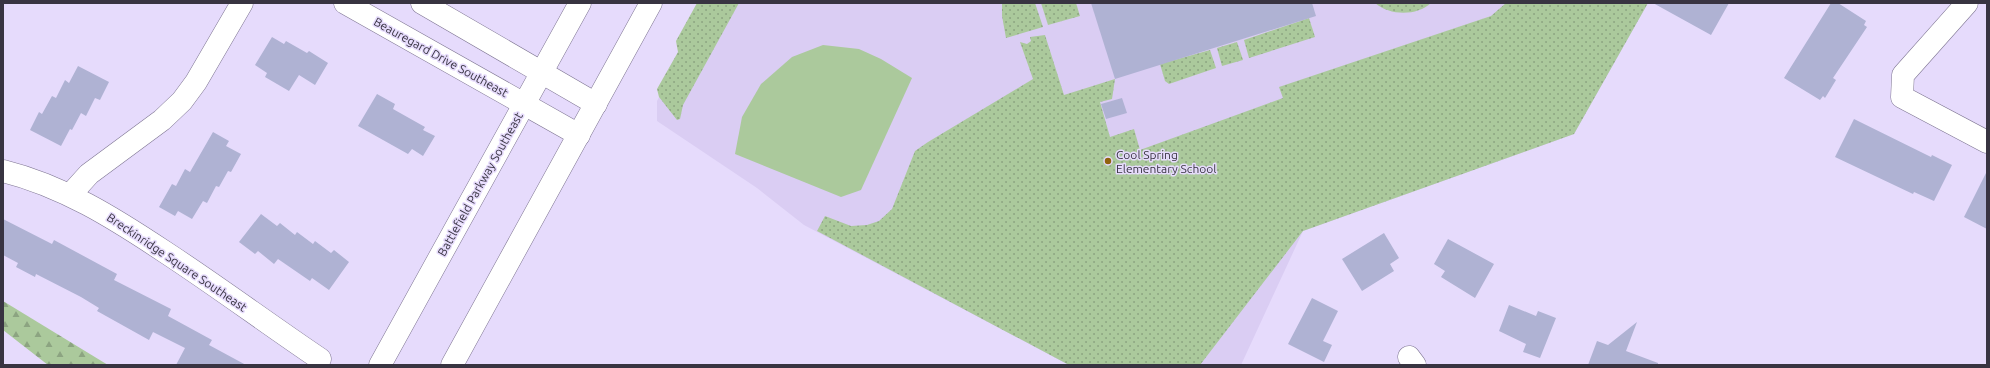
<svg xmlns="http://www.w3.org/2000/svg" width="1990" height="368" font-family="Ubuntu,sans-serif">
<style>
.built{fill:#dacdf3}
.grass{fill:url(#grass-dots)}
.forest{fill:url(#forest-firs)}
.park{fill:#abc99c}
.building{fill:#afb2d3}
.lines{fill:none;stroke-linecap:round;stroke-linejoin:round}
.minor-casing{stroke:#7e7592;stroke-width:23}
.major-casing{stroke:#7e7592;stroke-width:23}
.minor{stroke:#fff;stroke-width:22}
.major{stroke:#fff;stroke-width:22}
.poi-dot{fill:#91620e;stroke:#e6dbfc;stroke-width:1.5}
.labels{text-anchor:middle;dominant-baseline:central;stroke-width:3;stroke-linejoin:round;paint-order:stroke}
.street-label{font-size:12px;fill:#383441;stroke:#e6dbfc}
.poi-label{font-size:12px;fill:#383441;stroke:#e6dbfc;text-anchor:start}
</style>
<defs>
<pattern id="grass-dots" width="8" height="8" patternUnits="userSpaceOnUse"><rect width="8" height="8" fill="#abc99c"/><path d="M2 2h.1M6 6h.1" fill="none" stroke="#8ca481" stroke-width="1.8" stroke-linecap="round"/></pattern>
<pattern id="forest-firs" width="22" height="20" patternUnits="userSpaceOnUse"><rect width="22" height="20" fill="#abc99c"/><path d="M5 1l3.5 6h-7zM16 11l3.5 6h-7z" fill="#8ca481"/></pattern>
</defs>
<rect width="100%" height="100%" fill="#e6dbfc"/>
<path class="built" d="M709 3H1648L1574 134 1303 231 1241 365H1069L804 225 757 188 657 121V101Z"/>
<g class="grass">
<path d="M697 3H739L683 105 680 119 677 120 659 97 657 89 678 52 676 41Z"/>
<path d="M1002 3H1035L1043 27 1006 38 1002 16Z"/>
<path d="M1041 3H1076L1080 16 1048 25Z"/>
<path d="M1375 3H1431C1417 16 1390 16 1375 3Z"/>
<path d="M1506 3H1648L1574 134 1303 231 1200 365H1069L817 231 825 216 851 226 867 225 879 221 892 209 915 151 928 142 1033 79 1020 42 1027 44 1031 41 1030 37 1045 35 1064 95 1115 79 1112 99 1100 102 1110 137 1134 129 1140 150 1283 98 1279 87 1491 16Z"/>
<path d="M1309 18 1315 37 1249 58 1244 40Z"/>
<path d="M1237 42 1243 60 1222 66 1217 48Z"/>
<path d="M1210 50 1216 68 1169 84 1165 81 1160 64Z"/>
</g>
<path class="forest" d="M3 301 108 365H48L3 330Z"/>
<path class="park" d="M823 45 859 49 881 59 912 78 861 190 841 197 735 154 742 117 761 84 792 57Z"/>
<g class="building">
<path d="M1091 3H1312L1316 16 1115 79Z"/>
<path d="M1653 3H1729L1711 35Z"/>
<path d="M1831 3H1838L1866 21 1864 25 1867 27 1833 78 1836 80 1825 98 1823 96 1820 100 1784 78Z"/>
<path d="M272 37 284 44 286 41 307 53 309 51 328 63 315 85 299 75 289 91 265 77 267 73 255 65Z"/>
<path d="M78 66 109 82 100 100 95 98 86 116 81 113 72 130 70 129 61 146 30 130 39 112 42 114 52 96 56 98 65 80 69 83Z"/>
<path d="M377 94 395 104 393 109 425 127 423 130 435 136 423 156 412 149 408 154 358 126Z"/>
<path d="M1122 98 1127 113 1106 119 1101 104Z"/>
<path d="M1854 119 1931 157 1932 155 1952 165 1934 201 1914 192 1913 194 1835 157Z"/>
<path d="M213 132 229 141 226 146 241 154 231 172 228 171 219 187 216 186 207 203 203 201 192 219 178 211 175 216 159 207 172 184 176 186 185 169 190 172Z"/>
<path d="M1987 171V229L1964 217Z"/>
<path d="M261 214 277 226 280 223 295 235 297 232 313 244 315 241 331 253 334 250 349 262 329 290 312 278 310 281 278 259 274 264 258 251 255 254 239 242Z"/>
<path d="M3 219 52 244 54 240 117 274 114 280 171 309 168 316 212 340 209 345 246 365H176L185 348 153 332 149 340 97 311 99 308 81 297 36 274 35 277 16 267 18 263 3 255Z"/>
<path d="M1384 233 1399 258 1390 264 1394 271 1362 291 1342 259Z"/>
<path d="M1448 239 1494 264 1475 298 1441 277 1445 271 1434 264Z"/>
<path d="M1312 298 1338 311 1323 341 1332 345 1324 362 1288 344Z"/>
<path d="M1509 305 1536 316 1538 311 1556 318 1540 358 1523 352 1526 344 1499 331Z"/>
<path d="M1637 322 1626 351 1658 363V365H1588L1597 341 1608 345Z"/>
</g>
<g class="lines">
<defs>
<g id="minor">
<path d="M345 3 579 135"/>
<path d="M422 3 596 104"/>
<path d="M1967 3 1903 75 1902 97 1987 142"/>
<path d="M3 171C63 186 114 218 165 252 217 286 268 324 320 359"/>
<path d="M70 195 89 174 162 120 182 101 196 82 242 3"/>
<path d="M1409 357 1415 365"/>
</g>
<g id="major">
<path d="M380 365 580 3"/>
<path d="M452 365 651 3"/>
</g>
</defs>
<use href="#minor" class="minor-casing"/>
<use href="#major" class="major-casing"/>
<use href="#minor" class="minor"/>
<use href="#major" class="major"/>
</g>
<circle class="poi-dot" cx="1108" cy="161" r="4"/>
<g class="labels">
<g class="street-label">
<text transform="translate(441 57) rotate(29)">Beauregard Drive Southeast</text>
<text transform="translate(480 184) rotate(-61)">Battlefield Parkway Southeast</text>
<text transform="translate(177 262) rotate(34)">Breckinridge Square Southeast</text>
</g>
<g class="poi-label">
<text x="1116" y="154">Cool Spring<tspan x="1116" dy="14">Elementary School</tspan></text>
</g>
</g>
<rect width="1990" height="368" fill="none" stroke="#383441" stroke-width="8"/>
</svg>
